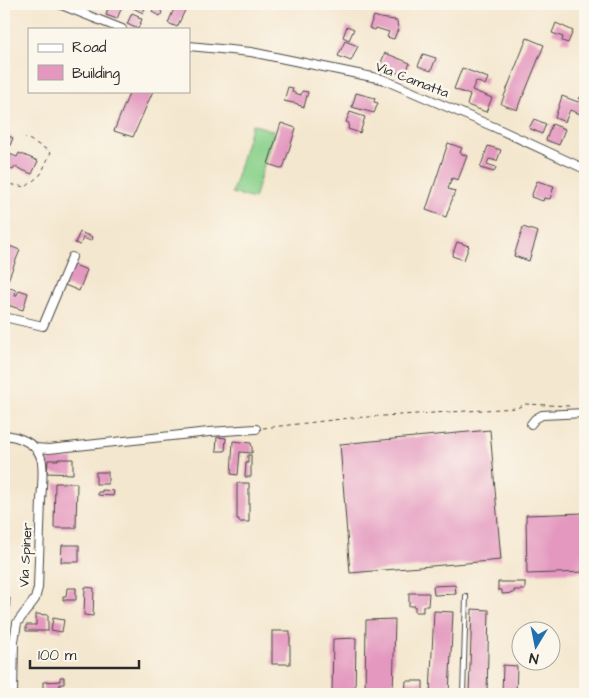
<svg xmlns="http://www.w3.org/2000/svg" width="589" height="698" font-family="'Architects Daughter',sans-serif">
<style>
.green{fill:#8bd18c;stroke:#5b7e5c}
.building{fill:#e498bf}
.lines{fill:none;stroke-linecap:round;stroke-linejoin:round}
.lane-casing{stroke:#494744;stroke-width:6}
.street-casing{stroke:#494744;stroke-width:10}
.path{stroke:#494744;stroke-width:1;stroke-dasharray:4 4;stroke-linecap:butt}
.lane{stroke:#fff;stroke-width:4}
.street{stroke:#fff;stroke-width:8}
.labels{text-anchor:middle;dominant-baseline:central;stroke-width:5;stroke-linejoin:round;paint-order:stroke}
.street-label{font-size:14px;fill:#2b2b2b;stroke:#fbf7ec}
</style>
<rect width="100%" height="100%" fill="#fbf7ec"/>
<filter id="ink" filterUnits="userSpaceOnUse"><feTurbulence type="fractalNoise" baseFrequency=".02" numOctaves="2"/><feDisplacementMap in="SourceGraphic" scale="10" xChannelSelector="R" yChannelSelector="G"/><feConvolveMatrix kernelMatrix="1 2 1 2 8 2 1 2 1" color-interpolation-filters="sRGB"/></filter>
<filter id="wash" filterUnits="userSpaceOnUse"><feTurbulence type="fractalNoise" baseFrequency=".0096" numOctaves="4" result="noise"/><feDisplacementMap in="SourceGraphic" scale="20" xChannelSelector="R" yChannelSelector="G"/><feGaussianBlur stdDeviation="1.12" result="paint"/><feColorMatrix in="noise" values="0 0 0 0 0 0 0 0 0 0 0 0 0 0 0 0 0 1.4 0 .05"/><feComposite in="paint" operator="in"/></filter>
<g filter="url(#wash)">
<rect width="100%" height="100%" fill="#f4e7cf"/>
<path class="green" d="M252 124 274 131 254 199 232 193Z"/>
<g id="blocks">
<g class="building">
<path d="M109 4H123L117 19 106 15Z"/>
<path d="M135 4H144L146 5 143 13 133 8Z"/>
<path d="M155 4H164L161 12 162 13 160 16 152 12Z"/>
<path d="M176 4H188L177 27 168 23Z"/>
<path d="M132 13 139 16 138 18 142 19 138 29 127 24Z"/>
<path d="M374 16 380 18 395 20 394 21H397L398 31H397L394 39 387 37 389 32 376 28 375 30 369 28Z"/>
<path d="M556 23 573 31 568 43 562 41 563 37 552 33Z"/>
<path d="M347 26 354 29 349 40 343 37Z"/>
<path d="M527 38 544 45 523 97 522 96 517 110 501 104Z"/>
<path d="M345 41 358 46 351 61 338 56Z"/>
<path d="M385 53 410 63 404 76 380 65Z"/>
<path d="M423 54 436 58 431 71 418 66Z"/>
<path d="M462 68 488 78 485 85 476 81 472 90 492 98 486 112 467 105 470 95 454 89Z"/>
<path d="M288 87 293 88 292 92 301 95 302 91 308 92 304 107 298 105V104L284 101Z"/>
<path d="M130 91H153L133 137 114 131Z"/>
<path d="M356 93 375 98 374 102 378 103 374 113 352 107Z"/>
<path d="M562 96 578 102 580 97 585 99 580 114 570 110 565 122 555 118Z"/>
<path d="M350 112 365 117 360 133 348 129 349 123 346 122Z"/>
<path d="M534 119 546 124 542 134 529 128Z"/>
<path d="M281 123 296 128 283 169 268 164Z"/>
<path d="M552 124 565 129 559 145 546 140Z"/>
<path d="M4 134 13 138 7 153 17 157 19 153 38 161 32 174 15 167 13 170 4 166 5 158 4 157Z"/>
<path d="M448 143 462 148 460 153 467 156 458 180 452 178 448 189 455 191 446 217 426 210Z"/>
<path d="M488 146 501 150 497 161 489 159 487 164 496 167 494 172 480 168Z"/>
<path d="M537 181 554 186 550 199 544 198 543 201 531 197Z"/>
<path d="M523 227 538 232 529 261 514 256Z"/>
<path d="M80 232 92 237 91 241 83 238 80 245 75 243Z"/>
<path d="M457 242 469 246 464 260 452 256Z"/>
<path d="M4 244 20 250 6 285 4 284Z"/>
<path d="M72 264 87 270 79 291 65 285Z"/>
<path d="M7 287 16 290 15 295H17L19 290 28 293 23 310 4 304V299Z"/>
<path d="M490 430 501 560 350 573 340 444Z"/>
<path d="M217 437 226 438 225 451H216Z"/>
<path d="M233 441 251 443 252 448V453L240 452 238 475 231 474Z"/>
<path d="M248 455H251V477H245L246 463H248Z"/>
<path d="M58 459H73V474L47 473 48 460H58Z"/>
<rect x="96" y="472" width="12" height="12"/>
<path d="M55 483H77L76 528H54Z"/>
<path d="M237 483H249V522H239V519H237Z"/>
<path d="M102 490 114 491 113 496 98 495V492H102Z"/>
<path d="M585 513V572L527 574 526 515Z"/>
<path d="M62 545H79V562H61Z"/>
<path d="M498 582H525V590H514V593L502 594V590H498Z"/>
<path d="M455 585 456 594 434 595 433 586Z"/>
<path d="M85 587 94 588 93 616 84 615Z"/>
<path d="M67 588H76V600H63V596H66Z"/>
<path d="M409 593H429L428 606H423V612H415V606H409Z"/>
<path d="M4 598H10L9 611H4Z"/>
<path d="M472 609 489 610 487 694H469Z"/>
<path d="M434 611 453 612 449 694H430Z"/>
<path d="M36 614 48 615V631H26V625H36Z"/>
<path d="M53 618 64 620 62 632 51 630Z"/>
<path d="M395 619 393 694H365L366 620Z"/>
<rect x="272" y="631" width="18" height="33"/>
<path d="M356 638 355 694H332L333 639Z"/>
<path d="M503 665 517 666 516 694H502Z"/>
<path d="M60 677H64V684H60V693H58V694H43V682L60 681Z"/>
<path d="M406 681H423V694H405Z"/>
</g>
</g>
</g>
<g filter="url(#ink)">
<use href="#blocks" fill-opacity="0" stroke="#494744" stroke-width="1"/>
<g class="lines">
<defs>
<path id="lane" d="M463 694 466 596"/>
<g id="street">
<path d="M59 4 122 29"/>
<path d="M189 46 251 52 382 79 494 127 585 169"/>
<path d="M4 317 43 326 72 257"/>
<path d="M531 424 535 419 542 415 585 413"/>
<path d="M4 435C17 436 37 443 41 458 44 467 42 489 41 500 40 529 39 559 38 588L35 599 17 623 14 641 13 694"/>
<path d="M35 448 49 449 209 432 256 429"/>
</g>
</defs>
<use href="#lane" class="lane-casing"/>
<use href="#street" class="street-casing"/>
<g class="path">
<path d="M4 182 8 184 26 187 41 174 51 152 25 137"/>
<path d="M263 428 350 418 517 408 525 404 570 406"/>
</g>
<use href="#lane" class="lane"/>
<use href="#street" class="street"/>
</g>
</g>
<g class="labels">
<g class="street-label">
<text transform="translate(412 80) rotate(21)">Via Camatta</text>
<text transform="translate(26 555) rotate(-87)">Via Spiner</text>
</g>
</g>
<rect width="589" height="698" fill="none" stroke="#fbf7ec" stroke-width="20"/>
<rect x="28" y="28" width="162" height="65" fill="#fbf7ec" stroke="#a8a59f"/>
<rect x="38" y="44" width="25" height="8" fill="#ffffff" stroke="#a8a59f"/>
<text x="72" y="52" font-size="15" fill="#2b2b2b">Road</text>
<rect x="38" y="65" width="25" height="15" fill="#e498bf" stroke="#a8a59f"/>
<text x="72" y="78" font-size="15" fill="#2b2b2b">Building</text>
<g transform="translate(536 646) rotate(190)"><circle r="24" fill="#fbf7ec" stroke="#a8a59f"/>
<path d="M0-4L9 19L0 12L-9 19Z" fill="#1f6fb2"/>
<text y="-8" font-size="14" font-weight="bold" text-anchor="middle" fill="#2b2b2b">N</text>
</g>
<path d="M30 660v8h109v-8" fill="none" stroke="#2b2b2b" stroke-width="2.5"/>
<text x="38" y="660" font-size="15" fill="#2b2b2b" stroke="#fbf7ec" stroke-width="4" paint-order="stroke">100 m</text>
</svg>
